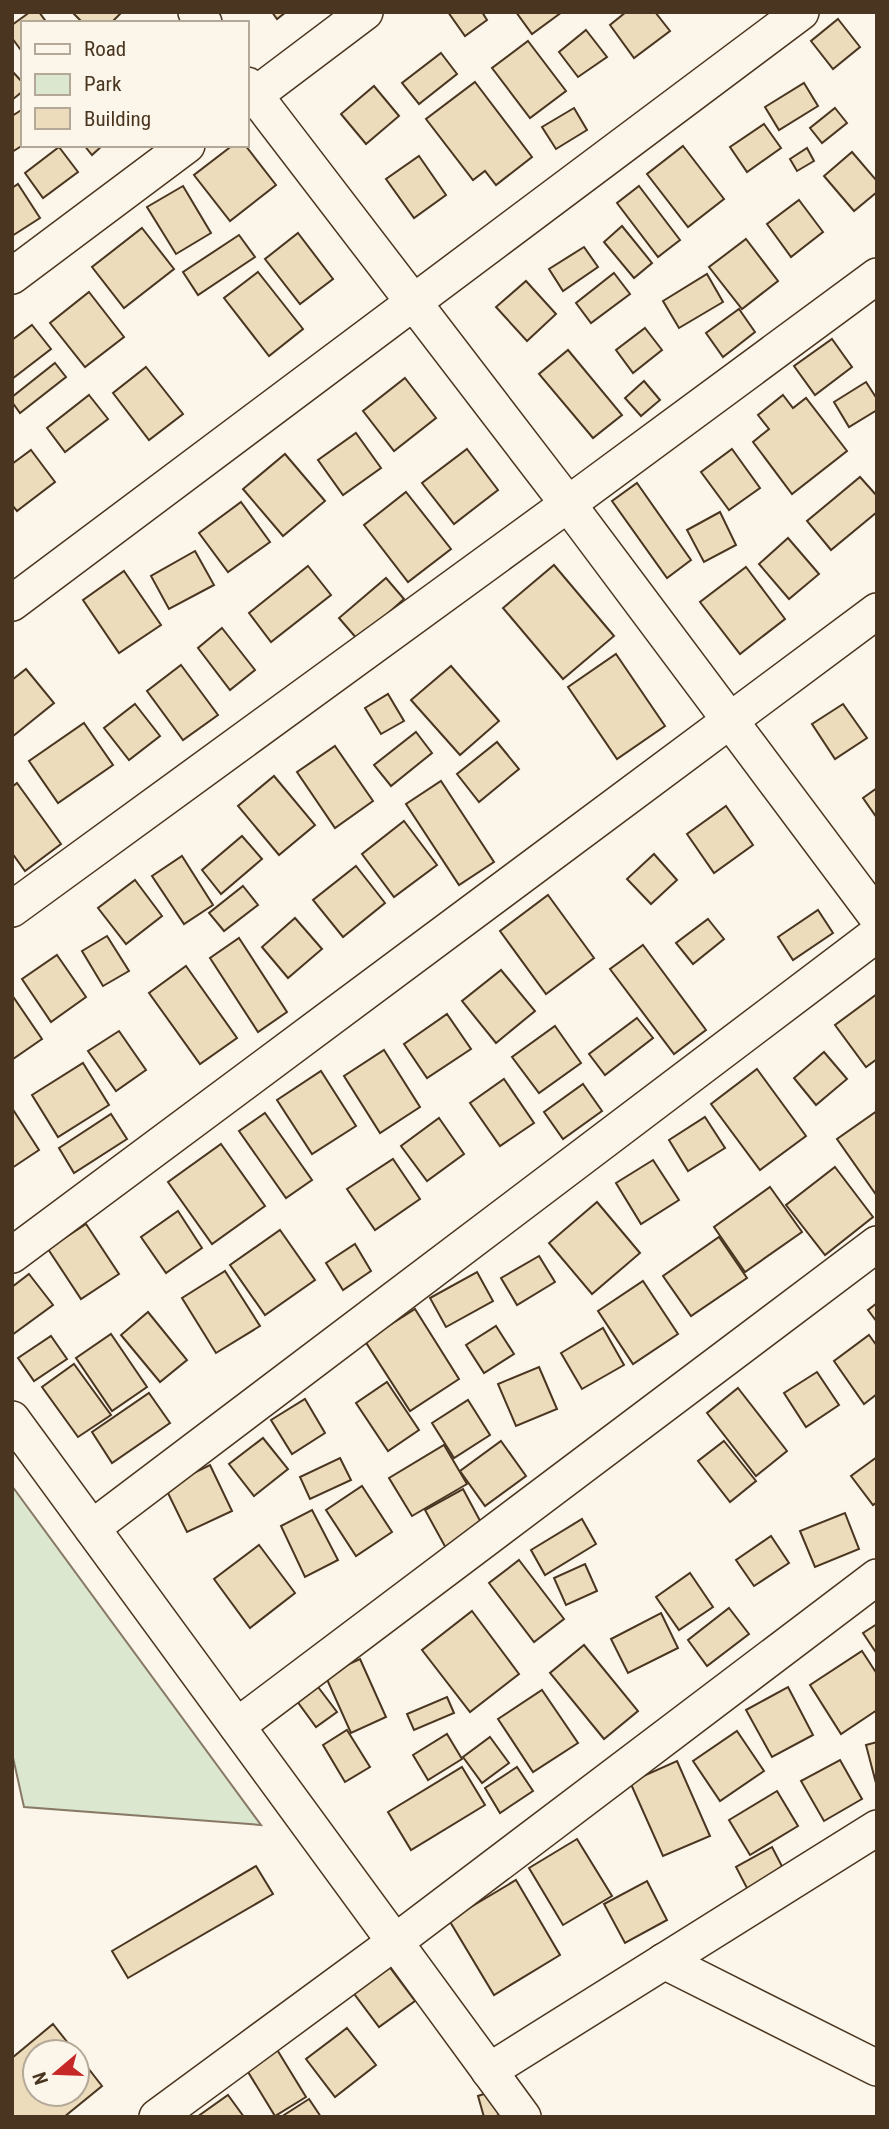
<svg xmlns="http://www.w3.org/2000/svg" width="889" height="2129" font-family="'Roboto Condensed',sans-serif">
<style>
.green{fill:#dce7d0;stroke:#887966;stroke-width:2}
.building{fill:#ecdcbc;stroke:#4a3520;stroke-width:2}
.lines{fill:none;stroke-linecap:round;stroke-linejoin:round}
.street-casing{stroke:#4a3520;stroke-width:38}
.street{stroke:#fbf6e9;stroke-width:35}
</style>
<rect width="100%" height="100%" fill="#fbf6e9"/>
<path class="green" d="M12 1486 261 1825 24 1807 12 1753Z"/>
<g class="building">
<path d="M30 12H39L47 23H23V53L12 38V25Z"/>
<path d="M72 12H122L111 23H83Z"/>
<path d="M272 12H286L277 19Z"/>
<path d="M448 12H482L487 20 465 36Z"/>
<path d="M516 12H562L532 34Z"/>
<path d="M626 12H655L670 31 634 58 610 25Z"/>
<path d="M838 19 860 47 833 69 811 41Z"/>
<path d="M586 30 607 57 578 77 559 52Z"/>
<path d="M528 41 566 91 530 118 492 68Z"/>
<path d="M441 53 457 74 419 104 402 83Z"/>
<path d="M12 71 23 83V91L12 100Z"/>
<path d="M475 82 532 157 496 185 485 171 473 180 426 119Z"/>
<path d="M804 83 818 106 779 130 765 107Z"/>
<path d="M374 86 399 116 366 144 341 114Z"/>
<path d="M574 108 587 130 556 149 542 127Z"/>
<path d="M835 108 847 123 822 143 810 128Z"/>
<path d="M23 109V145L12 152V116Z"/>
<path d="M764 124 781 148 747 172 730 147Z"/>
<path d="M84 145H103L92 155Z"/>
<path d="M233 145H245L276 185 230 221 194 175Z"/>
<path d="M683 146 724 199 688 227 647 174Z"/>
<path d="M59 147 78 172 43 198 25 173Z"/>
<path d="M807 148 814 161 797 171 790 159Z"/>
<path d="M852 152 877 181V192L854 211 824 176Z"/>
<path d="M419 156 446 195 414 218 386 179Z"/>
<path d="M18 184 40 218 12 236V188Z"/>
<path d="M183 186 211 233 176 254 147 207Z"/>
<path d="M639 186 680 240 658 257 617 203Z"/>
<path d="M799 200 823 232 791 257 767 224Z"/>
<path d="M622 226 652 263 634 278 604 242Z"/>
<path d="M142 228 174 269 124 308 92 267Z"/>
<path d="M298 233 333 279 300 304 265 259Z"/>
<path d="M239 235 255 257 198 295 183 272Z"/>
<path d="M746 239 778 281 742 309 709 267Z"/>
<path d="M584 247 598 267 563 291 549 269Z"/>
<path d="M258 272 303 329 269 356 224 298Z"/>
<path d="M614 273 630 294 591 323 576 303Z"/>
<path d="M707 274 723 302 679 328 663 301Z"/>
<path d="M526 281 556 314 527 341 496 307Z"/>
<path d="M89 292 124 337 85 367 50 323Z"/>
<path d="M739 309 755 332 723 357 706 333Z"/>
<path d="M32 325 51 349 12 379V340Z"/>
<path d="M645 328 662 350 633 373 616 350Z"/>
<path d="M832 339 852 367 815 395 794 366Z"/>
<path d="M568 350 622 415 593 438 539 374Z"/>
<path d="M55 363 66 377 20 413 12 402V397Z"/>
<path d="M146 367 183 414 149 440 113 393Z"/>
<path d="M405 378 436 418 394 451 363 411Z"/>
<path d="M644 381 660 400 641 416 625 398Z"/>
<path d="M866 382 877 399V410L849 427 834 402Z"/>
<path d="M89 395 108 419 65 452 47 428Z"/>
<path d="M783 395 793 408 806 398 847 451 792 494 753 442 769 429 758 415Z"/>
<path d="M356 433 381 468 343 495 318 460Z"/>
<path d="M467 449 498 490 454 524 422 483Z"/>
<path d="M732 449 760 488 729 510 701 472Z"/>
<path d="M31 450 55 482 17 511 12 505V464Z"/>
<path d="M285 454 325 501 283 536 243 489Z"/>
<path d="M860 477 877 496V512L831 550 807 521Z"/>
<path d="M637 483 691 560 667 578 612 501Z"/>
<path d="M406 492 451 549 408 582 364 525Z"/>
<path d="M241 502 270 542 228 572 199 533Z"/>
<path d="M720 512 736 545 704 562 687 530Z"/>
<path d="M788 538 819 574 789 599 759 564Z"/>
<path d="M195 551 214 585 169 609 151 576Z"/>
<path d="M554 565 614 636 563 679 503 608Z"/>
<path d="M308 566 331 595 271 642 249 613Z"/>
<path d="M746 567 785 619 740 654 700 602Z"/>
<path d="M124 571 161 625 119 653 83 600Z"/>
<path d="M386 578 404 599 358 640 339 618Z"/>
<path d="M222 628 255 670 230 690 198 648Z"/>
<path d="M616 654 665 726 617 759 568 687Z"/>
<path d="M181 665 218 715 183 740 147 691Z"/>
<path d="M451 666 499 721 460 755 411 700Z"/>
<path d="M26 669 54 703 12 737V680Z"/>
<path d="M388 694 404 721 381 734 365 708Z"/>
<path d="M135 704 160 736 129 760 104 728Z"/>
<path d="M843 704 867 738 835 759 812 724Z"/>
<path d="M84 723 113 765 58 803 29 761Z"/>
<path d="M416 732 432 753 391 786 374 765Z"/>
<path d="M497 742 519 769 479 802 457 774Z"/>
<path d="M335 746 373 801 335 828 297 772Z"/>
<path d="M274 776 315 825 279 855 238 806Z"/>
<path d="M441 781 494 862 459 885 406 804Z"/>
<path d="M17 783 61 844 25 871 12 853V787Z"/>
<path d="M877 788V818L863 798Z"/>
<path d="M726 806 753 845 714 873 687 834Z"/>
<path d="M404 821 437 865 394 897 362 854Z"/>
<path d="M242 836 262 859 221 894 202 870Z"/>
<path d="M654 854 677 880 651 904 627 879Z"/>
<path d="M182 856 213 905 184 924 152 876Z"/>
<path d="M356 866 385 903 343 937 313 900Z"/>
<path d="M135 880 162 916 126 944 98 908Z"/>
<path d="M243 886 258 905 224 931 209 913Z"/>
<path d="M548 895 594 958 546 994 500 931Z"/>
<path d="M818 910 833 933 793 960 778 937Z"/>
<path d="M295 918 322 949 288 978 262 947Z"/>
<path d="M708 919 724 939 693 964 676 943Z"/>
<path d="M107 936 129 971 103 986 82 951Z"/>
<path d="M239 938 287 1012 258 1032 210 958Z"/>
<path d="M643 945 706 1030 674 1054 610 969Z"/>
<path d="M57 955 86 997 51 1022 22 979Z"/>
<path d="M186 966 237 1038 200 1064 149 993Z"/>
<path d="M501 970 535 1011 496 1043 462 1001Z"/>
<path d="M877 994V1059L866 1067 835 1025Z"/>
<path d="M12 995 42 1039 13 1059 12 1057Z"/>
<path d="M447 1014 471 1049 427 1078 404 1044Z"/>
<path d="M637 1018 653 1038 605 1075 589 1054Z"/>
<path d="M555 1026 581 1063 539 1093 512 1057Z"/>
<path d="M119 1031 146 1070 116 1091 88 1051Z"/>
<path d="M384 1050 420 1107 380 1133 344 1076Z"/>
<path d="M824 1052 847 1079 816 1105 794 1078Z"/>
<path d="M83 1063 109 1105 58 1137 32 1095Z"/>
<path d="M757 1069 806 1136 760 1170 711 1104Z"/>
<path d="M321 1071 356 1126 312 1154 277 1100Z"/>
<path d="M504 1079 534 1123 500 1146 470 1103Z"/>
<path d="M583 1084 602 1111 563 1139 544 1112Z"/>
<path d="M12 1108 39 1150 12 1168Z"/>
<path d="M877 1111V1196L837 1139Z"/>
<path d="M265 1113 312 1180 286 1198 239 1131Z"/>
<path d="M111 1114 127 1139 74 1173 59 1148Z"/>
<path d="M705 1117 725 1148 688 1171 669 1140Z"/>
<path d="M439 1118 464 1154 427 1181 401 1146Z"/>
<path d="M221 1144 265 1206 212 1244 168 1182Z"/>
<path d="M393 1159 420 1199 375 1230 347 1189Z"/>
<path d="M653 1160 679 1200 641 1224 616 1183Z"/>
<path d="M835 1167 873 1217 825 1255 786 1205Z"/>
<path d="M770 1187 802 1232 745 1272 714 1227Z"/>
<path d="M597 1202 640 1253 592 1294 549 1243Z"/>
<path d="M178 1211 202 1248 166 1273 141 1237Z"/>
<path d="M86 1224 119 1274 81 1299 48 1249Z"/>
<path d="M280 1230 315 1280 265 1315 230 1265Z"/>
<path d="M719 1237 747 1278 691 1316 663 1276Z"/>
<path d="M355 1244 371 1271 343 1290 326 1263Z"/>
<path d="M539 1256 555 1282 517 1305 501 1278Z"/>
<path d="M225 1271 260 1326 216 1353 182 1298Z"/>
<path d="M477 1272 493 1301 446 1327 430 1298Z"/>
<path d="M29 1274 53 1305 12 1335V1287Z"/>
<path d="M643 1281 678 1334 633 1364 598 1311Z"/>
<path d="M877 1303V1322L868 1310Z"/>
<path d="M415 1309 459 1379 410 1411 365 1341Z"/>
<path d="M148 1312 187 1360 160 1382 121 1335Z"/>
<path d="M496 1326 514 1354 484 1373 466 1345Z"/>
<path d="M603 1328 624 1365 582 1389 561 1353Z"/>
<path d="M111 1334 147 1387 112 1411 76 1358Z"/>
<path d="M869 1335 877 1346V1394L864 1404 834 1361Z"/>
<path d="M51 1336 67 1359 34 1381 18 1358Z"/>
<path d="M74 1364 111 1415 78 1437 42 1387Z"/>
<path d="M539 1367 557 1409 516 1426 498 1384Z"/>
<path d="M817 1372 839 1405 806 1427 784 1393Z"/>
<path d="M387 1382 419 1430 388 1451 356 1403Z"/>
<path d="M738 1388 787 1451 756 1476 707 1413Z"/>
<path d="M149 1393 170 1423 112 1463 92 1432Z"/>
<path d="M305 1399 325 1433 292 1454 271 1420Z"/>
<path d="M468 1400 490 1435 454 1458 432 1423Z"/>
<path d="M263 1438 288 1469 254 1496 229 1464Z"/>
<path d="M501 1441 526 1476 485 1506 460 1471Z"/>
<path d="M724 1441 756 1481 730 1502 698 1461Z"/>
<path d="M444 1445 467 1484 412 1516 389 1478Z"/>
<path d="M877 1457V1502L873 1505 851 1476Z"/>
<path d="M340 1458 351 1480 310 1499 300 1477Z"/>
<path d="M210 1465 232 1511 187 1532 165 1487Z"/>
<path d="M362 1486 392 1532 356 1556 326 1510Z"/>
<path d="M463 1489 485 1530 447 1550 425 1510Z"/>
<path d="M312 1510 338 1560 305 1577 281 1526Z"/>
<path d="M845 1513 859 1549 815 1567 800 1531Z"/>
<path d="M582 1519 596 1544 545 1575 531 1550Z"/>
<path d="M771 1536 789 1563 754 1586 736 1560Z"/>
<path d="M259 1545 295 1593 250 1628 214 1579Z"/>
<path d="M519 1560 564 1619 534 1642 489 1583Z"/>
<path d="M585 1564 597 1591 566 1605 554 1578Z"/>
<path d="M690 1573 713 1607 679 1630 656 1597Z"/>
<path d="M729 1608 749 1634 707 1666 688 1640Z"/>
<path d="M472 1611 519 1674 470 1712 422 1650Z"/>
<path d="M661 1613 678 1648 628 1673 611 1639Z"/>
<path d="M877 1624V1654L863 1633Z"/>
<path d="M584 1645 638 1711 604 1739 550 1673Z"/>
<path d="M862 1651 877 1674V1710L841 1734 810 1685Z"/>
<path d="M360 1659 386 1717 351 1733 325 1675Z"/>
<path d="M315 1683 337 1712 316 1727 294 1697Z"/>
<path d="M788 1687 813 1735 772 1757 746 1710Z"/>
<path d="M542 1690 578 1743 533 1772 498 1719Z"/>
<path d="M447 1697 454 1713 414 1730 407 1714Z"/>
<path d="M347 1730 370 1767 345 1782 323 1745Z"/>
<path d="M737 1731 764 1771 720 1801 693 1761Z"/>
<path d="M447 1734 462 1759 428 1780 413 1755Z"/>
<path d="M490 1737 509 1763 482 1783 463 1757Z"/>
<path d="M877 1742V1787L866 1745Z"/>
<path d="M840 1760 862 1799 824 1821 801 1781Z"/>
<path d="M677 1761 710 1836 663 1856 630 1782Z"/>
<path d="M462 1767 485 1805 411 1850 388 1812Z"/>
<path d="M517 1767 533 1791 500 1813 485 1788Z"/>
<path d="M777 1791 798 1826 750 1855 729 1820Z"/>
<path d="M577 1839 612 1896 563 1925 529 1868Z"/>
<path d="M772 1847 785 1872 749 1892 736 1867Z"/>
<path d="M256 1866 273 1894 128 1978 112 1951Z"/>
<path d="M516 1880 560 1955 494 1995 449 1920Z"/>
<path d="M647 1881 667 1920 625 1943 604 1904Z"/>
<path d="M388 1965 415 2001 379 2027 352 1991Z"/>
<path d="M53 2024 75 2052H35V2094H77V2054L102 2086 64 2117H12V2058Z"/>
<path d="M347 2028 376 2065 335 2097 306 2059Z"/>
<path d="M276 2048 306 2097 275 2116 245 2067Z"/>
<path d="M502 2088 509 2112 493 2117H484L478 2096Z"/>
<path d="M228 2095 244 2117H197Z"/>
<path d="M309 2099 321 2117H281Z"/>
</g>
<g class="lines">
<defs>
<g id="street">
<path d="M196 12 204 23"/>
<path d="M247 85 568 504 877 917"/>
<path d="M247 101 365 12"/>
<path d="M12 276 187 145"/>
<path d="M12 603 801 12"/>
<path d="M12 909 568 504 877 276"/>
<path d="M12 1255 877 611"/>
<path d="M12 1419 523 2117"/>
<path d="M92 1528 877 934"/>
<path d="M237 1726 877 1244"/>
<path d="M664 1961 877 2068"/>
<path d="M489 2071 877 1828"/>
<path d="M157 2117 395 1942 877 1577"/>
</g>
</defs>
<use href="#street" class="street-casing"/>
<use href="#street" class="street"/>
</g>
<rect width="889" height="2129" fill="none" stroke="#4a3520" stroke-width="28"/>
<rect x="21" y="21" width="228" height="126" fill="#fbf6e9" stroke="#b4a999" stroke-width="2"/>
<rect x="35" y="44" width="35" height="10" fill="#fbf6e9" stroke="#b4a999" stroke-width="2"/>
<text x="84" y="56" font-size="21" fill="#4a3520">Road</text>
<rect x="35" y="74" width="35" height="21" fill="#dce7d0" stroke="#b4a999" stroke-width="2"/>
<text x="84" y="91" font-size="21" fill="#4a3520">Park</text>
<rect x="35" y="108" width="35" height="21" fill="#ecdcbc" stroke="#b4a999" stroke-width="2"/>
<text x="84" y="126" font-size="21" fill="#4a3520">Building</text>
<g transform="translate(56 2073) rotate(251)"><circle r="33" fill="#fbf6e9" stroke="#b4a999" stroke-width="2"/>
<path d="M0-5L12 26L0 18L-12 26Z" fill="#c62828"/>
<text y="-10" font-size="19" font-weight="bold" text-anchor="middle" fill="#4a3520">N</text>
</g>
</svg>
